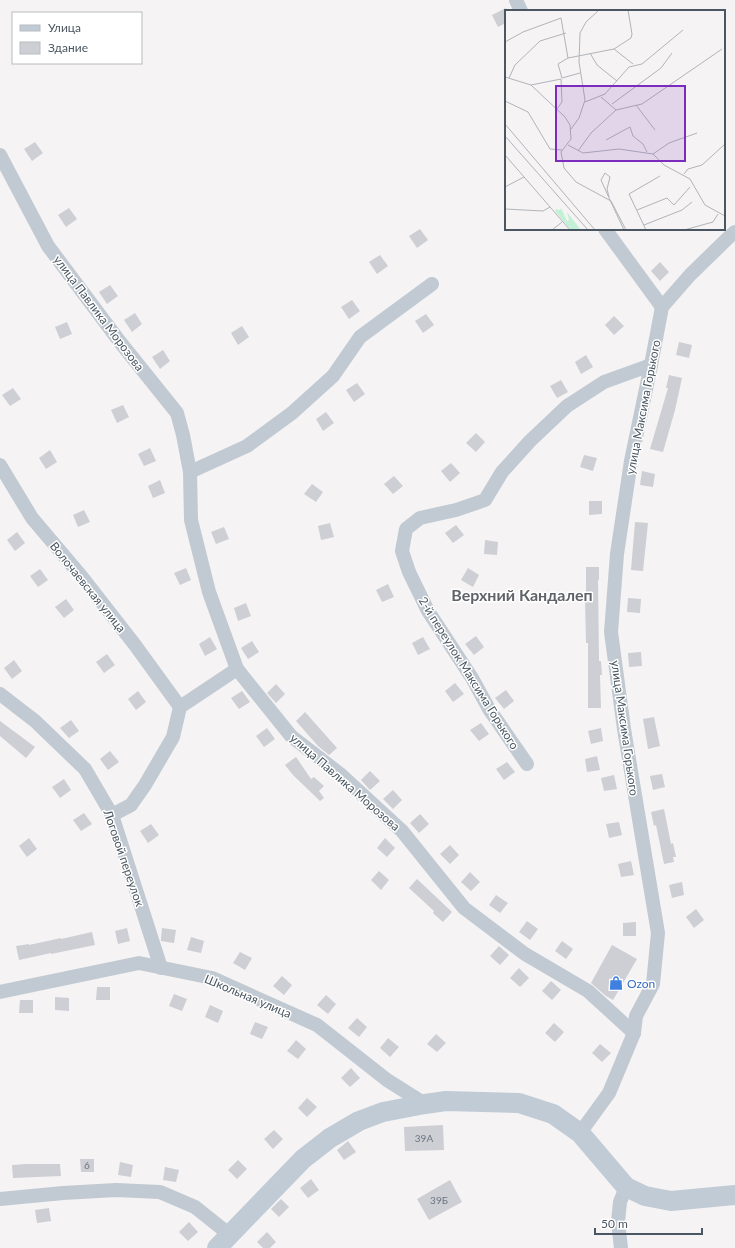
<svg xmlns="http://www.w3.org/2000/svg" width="735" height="1248" font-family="Lato,sans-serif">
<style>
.building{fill:#cdcfd5}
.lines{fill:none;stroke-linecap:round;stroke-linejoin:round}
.street{stroke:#c1cad2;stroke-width:14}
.secondary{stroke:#c1cbd6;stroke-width:20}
.labels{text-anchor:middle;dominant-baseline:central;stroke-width:3;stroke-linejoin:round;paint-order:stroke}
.number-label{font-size:10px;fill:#6b747e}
.street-label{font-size:12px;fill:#4a5661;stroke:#fff}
.shop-label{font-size:12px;fill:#366cbe;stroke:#fff;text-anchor:start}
.district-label{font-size:16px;font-weight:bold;fill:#5f6368;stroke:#fff}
.inset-road{fill:none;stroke:#b1b4b9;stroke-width:1}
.view{fill:#7b2cbf;fill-opacity:0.15;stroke:#7b2cbf;stroke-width:2}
.inset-edge{fill:none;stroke:#4a5661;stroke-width:2}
</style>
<rect width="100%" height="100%" fill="#f5f3f3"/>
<g class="building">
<path d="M506 8V23L498 27 492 15Z"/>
<path d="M35 142 43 153 32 161 24 149Z"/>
<path d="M69 208 77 219 66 227 58 215Z"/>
<path d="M420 229 428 240 417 248 409 236Z"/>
<path d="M380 255 388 266 377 274 369 262Z"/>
<path d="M660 262 669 272 660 281 651 271Z"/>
<path d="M110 285 118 296 107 304 99 292Z"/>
<path d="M352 300 360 311 349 319 341 307Z"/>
<path d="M135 313 142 324 132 332 124 320Z"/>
<path d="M426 314 434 325 423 333 415 321Z"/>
<path d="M614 316 624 326 614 335 605 325Z"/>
<path d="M67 322 72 334 60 339 55 327Z"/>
<path d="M242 326 249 337 238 345 231 333Z"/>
<path d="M679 342 692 345 689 358 676 355Z"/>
<path d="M163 350 170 361 160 369 152 357Z"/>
<path d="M586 355 593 367 581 374 575 362Z"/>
<path d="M669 375 682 378 675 410 663 452 650 449 668 388H666Z"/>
<path d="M561 380 568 392 557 398 550 386Z"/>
<path d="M357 383 365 394 354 402 346 390Z"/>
<path d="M13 388 21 399 10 406 2 395Z"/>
<path d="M123 405 129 417 117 423 111 410Z"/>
<path d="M326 412 334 423 323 431 316 419Z"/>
<path d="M476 433 485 442 476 452 466 443Z"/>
<path d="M150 448 156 461 144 466 138 454Z"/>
<path d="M50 450 57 462 46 469 39 458Z"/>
<path d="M584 455 597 458 593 471 580 467Z"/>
<path d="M451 463 460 473 450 482 441 471Z"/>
<path d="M642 471 655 474 653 487 640 485Z"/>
<path d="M394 476 403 486 393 494 384 484Z"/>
<path d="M160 480 165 493 153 498 148 486Z"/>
<path d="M312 484 323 492 316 502 304 494Z"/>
<path d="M589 501H602V514L589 515Z"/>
<path d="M84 510 90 522 78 527 73 515Z"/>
<path d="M635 522 648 523 643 571 631 570Z"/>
<path d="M330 523 334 537 321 540 318 526Z"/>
<path d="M456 525 464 535 453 543 445 533Z"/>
<path d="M224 527 229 539 216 544 211 532Z"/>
<path d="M17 532 25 543 15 551 7 540Z"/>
<path d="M485 540 498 542 497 555 484 554Z"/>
<path d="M586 567H599V580H598L599 661H601L602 675H600L601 708H588V643H586L585 599H586Z"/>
<path d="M186 568 191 580 180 585 174 573Z"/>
<path d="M468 568 479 575 473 587 461 580Z"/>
<path d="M40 569 48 580 38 587 30 576Z"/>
<path d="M388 584 394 597 382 602 376 590Z"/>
<path d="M628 598 641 599 640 613 627 612Z"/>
<path d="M66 599 74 610 64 618 55 607Z"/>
<path d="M246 603 251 616 238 621 234 608Z"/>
<path d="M476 636 484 647 474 655 465 644Z"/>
<path d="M210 637 217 649 205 656 199 644Z"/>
<path d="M423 637 430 649 418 655 412 643Z"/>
<path d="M252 641 259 652 248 659 241 648Z"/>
<path d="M641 652 642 666 629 667 628 653Z"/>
<path d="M107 654 115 665 104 673 96 662Z"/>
<path d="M14 660 22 671 12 679 4 668Z"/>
<path d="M455 683 464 694 453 702 445 691Z"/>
<path d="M276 684 285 694 276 703 267 693Z"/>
<path d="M506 690 514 701 504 709 495 698Z"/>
<path d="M138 691 146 702 136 710 128 699Z"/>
<path d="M242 691 250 702 239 709 231 698Z"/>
<path d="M305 712 337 748 329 755 318 746 296 721Z"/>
<path d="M654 717 660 746 648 749 643 719Z"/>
<path d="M71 720 79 731 69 738 60 728Z"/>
<path d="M0 721 35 747 26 758 0 736Z"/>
<path d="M481 723 489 734 479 741 470 730Z"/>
<path d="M267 728 275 739 264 747 256 736Z"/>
<path d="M601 728 603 741 591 744 588 731Z"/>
<path d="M110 751 119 762 108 770 100 759Z"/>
<path d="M597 756 600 770 587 772 585 759Z"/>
<path d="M296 757 311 779 314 777 324 786 319 791 324 798 320 801 293 775 285 765Z"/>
<path d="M507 762 515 772 504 780 496 769Z"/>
<path d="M370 771 380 781 370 790 361 780Z"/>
<path d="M662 774 665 787 653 790 650 776Z"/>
<path d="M614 775 617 789 604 791 601 778Z"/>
<path d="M64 779 71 790 60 798 52 787Z"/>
<path d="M393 790 402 800 393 809 383 799Z"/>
<path d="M664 809 671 844 673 843 676 857H673L674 862 664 864 656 825 654 826 651 812Z"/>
<path d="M84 813 92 824 81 831 73 820Z"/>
<path d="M420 814 429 824 419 833 410 823Z"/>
<path d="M619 822 622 835 609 838 606 824Z"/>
<path d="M151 824 159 835 148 843 140 831Z"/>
<path d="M29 838 37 849 27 857 19 846Z"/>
<path d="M385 838 395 848 387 857 377 848Z"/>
<path d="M450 845 459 855 450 864 440 854Z"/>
<path d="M631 861 634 875 621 877 618 864Z"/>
<path d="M379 871 389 880 381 890 371 880Z"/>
<path d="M470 872 480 882 471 891 461 882Z"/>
<path d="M417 879 452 912 443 922 433 913 434 911 409 888Z"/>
<path d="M682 882 684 895 672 898 669 885Z"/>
<path d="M496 895 508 903 500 913 489 905Z"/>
<path d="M696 909 704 920 694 928 686 917Z"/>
<path d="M527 921 538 929 530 940 519 932Z"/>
<path d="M636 922V936H623V923Z"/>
<path d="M127 928 130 941 118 944 115 931Z"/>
<path d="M162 928 176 930 174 943 161 941V939Z"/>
<path d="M92 932 95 945 51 954V953L19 960 16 946 29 944V945L61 938V939Z"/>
<path d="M191 937 204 941 201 953 187 950Z"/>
<path d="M562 941 573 949 566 959 555 951Z"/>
<path d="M612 945 637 959 613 1000 606 996 591 983Z"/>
<path d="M499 946 509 955 500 965 490 956Z"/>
<path d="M240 952 252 958 245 970 233 963Z"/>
<path d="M519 968 529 978 520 987 510 978Z"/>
<path d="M282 976 292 985 284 995 273 986Z"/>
<path d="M551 981 561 990 552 1000 542 991Z"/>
<path d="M97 987H110V1000H96Z"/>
<path d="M174 994 187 999 182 1011 169 1006Z"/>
<path d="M326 995 336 1004 328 1014 317 1005Z"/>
<path d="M55 997 69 998V1011L55 1010Z"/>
<path d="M20 1000H33V1013H19Z"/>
<path d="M210 1005 223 1011 218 1023 205 1017Z"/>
<path d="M357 1018 367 1027 359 1037 348 1028Z"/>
<path d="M255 1022 268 1027 262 1039 250 1034Z"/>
<path d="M554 1023 564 1032 555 1042 545 1033Z"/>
<path d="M436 1034 446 1043 437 1052 427 1044Z"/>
<path d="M388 1038 399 1047 390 1057 380 1048Z"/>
<path d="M296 1040 306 1049 298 1059 287 1051Z"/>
<path d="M600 1044 611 1053 602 1062 592 1053Z"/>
<path d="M351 1068 360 1078 350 1087 341 1078Z"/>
<path d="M307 1098 317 1107 307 1117 298 1108Z"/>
<path d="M443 1125 444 1150 405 1151 404 1127Z"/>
<path d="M274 1130 283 1139 273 1149 264 1139Z"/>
<path d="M348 1141 356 1152 344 1160 337 1150Z"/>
<path d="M80 1159H94V1172H81Z"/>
<path d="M238 1160 247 1169 237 1179 228 1170Z"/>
<path d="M120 1162 133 1165 131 1177 118 1175Z"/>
<path d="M26 1164H60L61 1176 13 1178 12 1165Z"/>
<path d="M165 1167 179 1170 176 1182 163 1180Z"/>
<path d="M311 1179 319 1190 308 1198 300 1188Z"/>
<path d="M450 1180 462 1202 429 1220 417 1199Z"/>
<path d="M281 1199 289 1207 279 1217 271 1209Z"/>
<path d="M49 1208 51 1221 37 1223 35 1210Z"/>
<path d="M189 1222 198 1232 188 1241 179 1232Z"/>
<path d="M267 1232 276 1242 270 1248H263L257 1242Z"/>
</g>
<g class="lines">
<g class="street">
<path d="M516 0 521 11"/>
<path d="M0 155 48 246 120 342 177 413 183 435 190 472 191 520 209 592 237 669 291 736 340 774 402 831 464 908 525 954 588 991 634 1033"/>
<path d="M605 229 662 307"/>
<path d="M662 307 690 275 729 237 735 232"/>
<path d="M0 465 32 518 82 577 135 645 180 707"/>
<path d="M190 472 247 446 292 413 333 376 360 337 432 284"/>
<path d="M0 694 35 721 85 769 112 815 161 968"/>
<path d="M527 764 489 709 472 678 428 611 409 572 402 551 406 529 420 518 456 510 485 500 502 472 530 441 567 406 604 382 651 365"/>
<path d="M112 815 131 805 145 785 173 737 180 707 237 669"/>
<path d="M0 992 139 963 212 978 317 1025 387 1080 425 1104"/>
<path d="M580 1133 609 1093 634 1033 636 1016 653 984 658 933 624 729 611 632 617 554 631 461 651 365 662 307"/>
<path d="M0 1199 63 1193 116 1190 160 1192 195 1207 230 1235"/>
<path d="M621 1248 618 1222 620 1202 626 1187"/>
</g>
<path class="secondary" d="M217 1248 303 1159 330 1138 359 1121 383 1112 425 1104 446 1101 519 1103 553 1114 580 1133 626 1187 645 1196 671 1201 735 1195"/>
</g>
<defs>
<symbol id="shop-bare" viewBox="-9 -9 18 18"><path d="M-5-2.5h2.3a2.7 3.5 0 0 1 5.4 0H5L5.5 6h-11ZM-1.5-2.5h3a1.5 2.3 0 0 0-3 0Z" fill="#3f7fe0" stroke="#fff" stroke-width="2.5" paint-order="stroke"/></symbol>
</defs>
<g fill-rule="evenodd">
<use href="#shop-bare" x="606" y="973" width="20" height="20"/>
</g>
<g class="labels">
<g class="number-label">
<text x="424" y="1138">39А</text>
<text x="87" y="1165">6</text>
<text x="439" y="1200">39Б</text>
</g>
<g class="street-label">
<text transform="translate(99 313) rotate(53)">улица Павлика Морозова</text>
<text transform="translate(643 407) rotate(-79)">улица Максима Горького</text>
<text transform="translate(88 587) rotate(51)">Волочаевская улица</text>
<text transform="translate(469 673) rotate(58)">2-й переулок Максима Горького</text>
<text transform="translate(625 728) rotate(82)">улица Максима Горького</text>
<text transform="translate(345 782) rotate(41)">улица Павлика Морозова</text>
<text transform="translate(124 858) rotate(71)">Логовой переулок</text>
<text transform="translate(248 996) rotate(23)">Школьная улица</text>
</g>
<g class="shop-label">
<text x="627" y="983">Ozon</text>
</g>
<g class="district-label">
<text x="522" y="594">Верхний Кандалеп</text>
</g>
</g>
<g transform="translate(505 10)">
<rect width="220" height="220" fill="#f5f3f3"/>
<path d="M56 198 62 211 64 210 62 202 76 220H66L50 201 51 199 55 200Z" fill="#c3f1d5"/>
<path class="inset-road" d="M0 32 18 22 56 8 63 48 53 54 57 68 75 63M109 39 128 54M85 43 92 55 112 71M63 48 109 39 126 28 127 24 123 0M0 67 26 75 60 107 65 115 66 129 56 142 59 158 71 172 106 191 121 220M4 68 10 55 35 31 61 23M26 75 56 69 57 92 52 99M96 87 111 100M0 91 23 102 45 139 57 140M80 92 100 84 124 57 137 54 178 20M107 94 156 58 167 43M131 95 150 120M0 114 90 220M66 119 74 108 80 90 74 52 75 23 81 12 94 0M0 126 83 220M101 130 125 117 128 126 138 134 142 142M63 135 78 143 114 139 148 144M73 141 86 123 111 100 137 94 217 39M148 144 159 155 185 169 200 195 220 206M148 144 164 133 192 123M0 145 65 220M179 164 183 159 197 155 220 134M0 177 19 167M104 187 102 179 105 167 100 163 96 170 105 190 119 220M0 199 38 201 45 197M132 200 162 188 169 195 185 177M139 215 177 200 187 192M47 220 57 212M141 220 124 184 155 166M179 220 208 212 213 204"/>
<path class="view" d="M51 76H180V151H51Z"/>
<rect width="220" height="220" class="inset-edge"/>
</g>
<rect x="12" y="12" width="130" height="52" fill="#ffffff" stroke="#b7bbc0"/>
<rect x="20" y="25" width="20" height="6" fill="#c1cbd6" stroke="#b7bbc0"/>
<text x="48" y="32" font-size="12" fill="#4a5661">Улица</text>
<rect x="20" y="42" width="20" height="12" fill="#cdcfd5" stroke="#b7bbc0"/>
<text x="48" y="52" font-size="12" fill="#4a5661">Здание</text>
<path d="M595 1228v6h107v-6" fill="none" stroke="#4a5661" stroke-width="2"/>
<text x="601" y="1228" font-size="12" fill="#4a5661" stroke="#ffffff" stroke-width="3" paint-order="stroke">50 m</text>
</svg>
